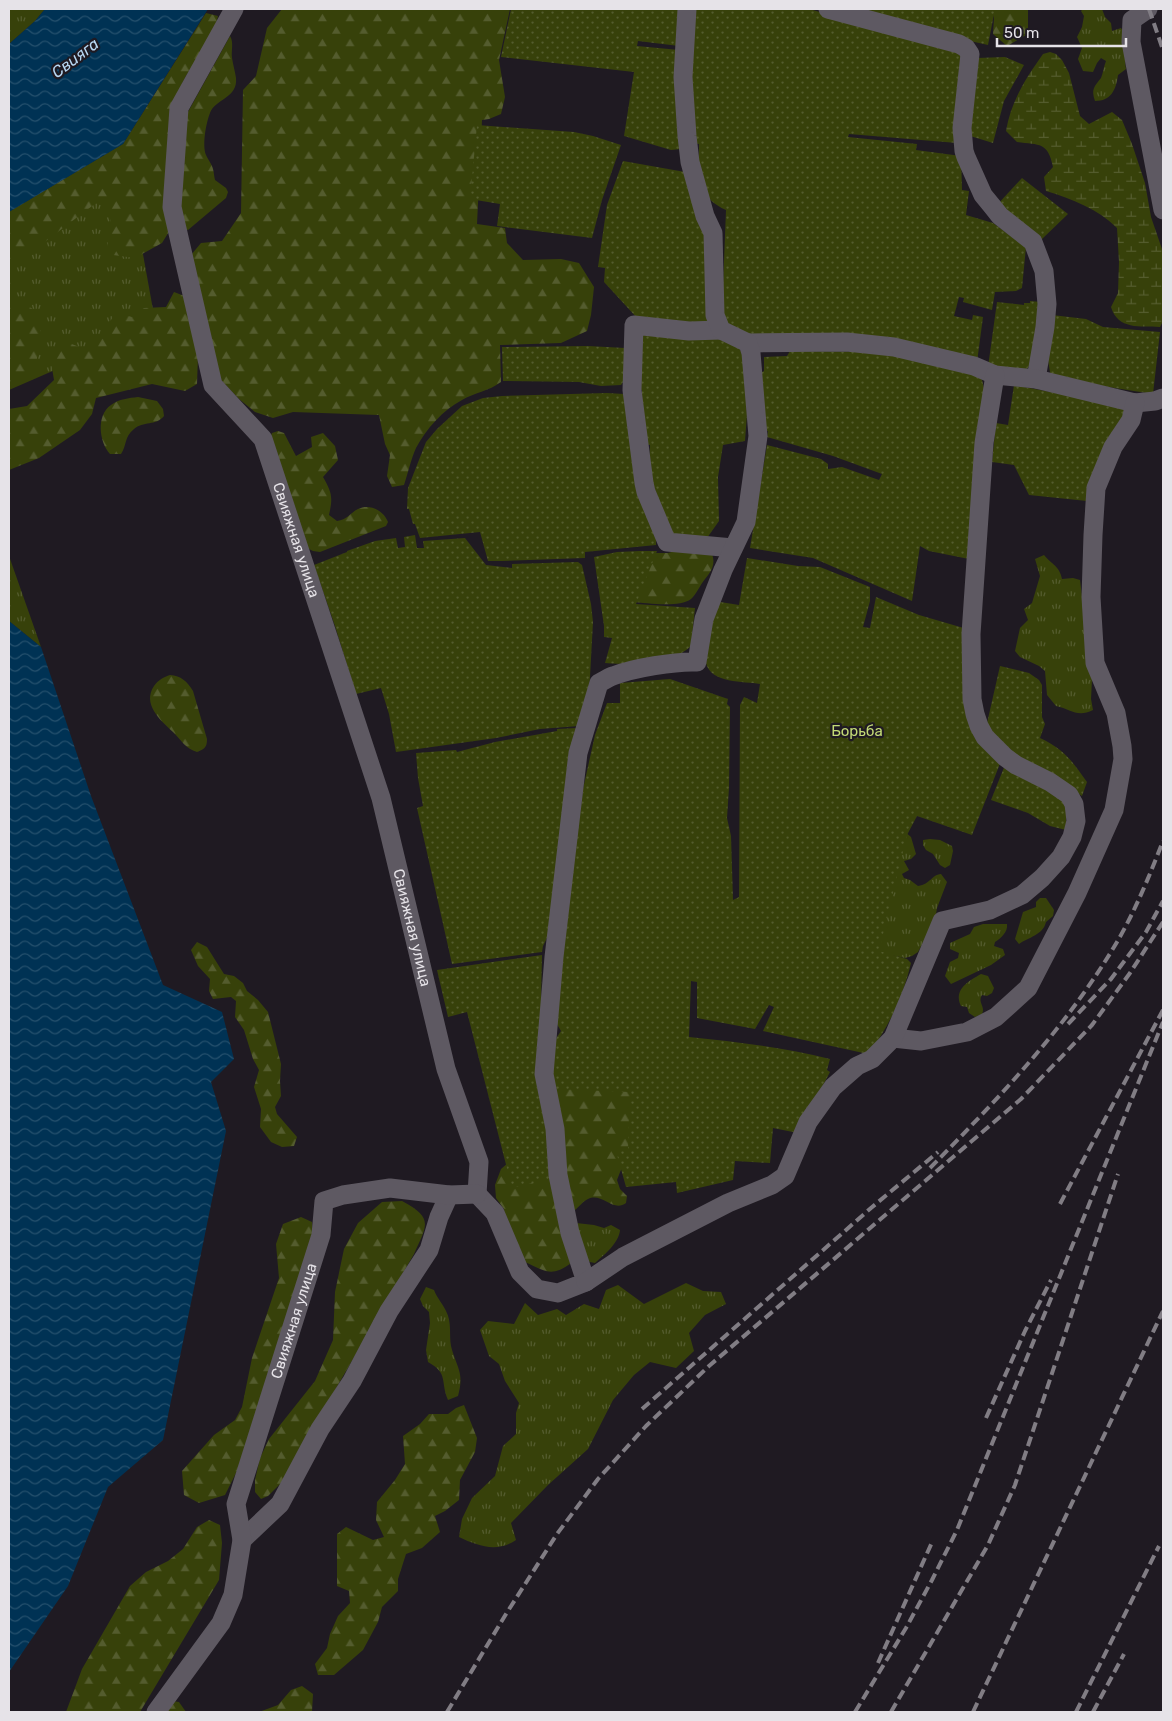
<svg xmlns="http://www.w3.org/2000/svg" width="1172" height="1721" font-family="Rubik,sans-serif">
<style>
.grass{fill:url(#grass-tufts)}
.forest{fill:url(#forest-firs)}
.wetland{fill:url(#wetland-marsh)}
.garden{fill:url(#garden-dots)}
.water{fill:url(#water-waves)}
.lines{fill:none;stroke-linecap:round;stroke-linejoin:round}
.street{stroke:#5e5962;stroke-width:19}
.rail{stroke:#817d84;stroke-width:4;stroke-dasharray:10 5;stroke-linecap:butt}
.labels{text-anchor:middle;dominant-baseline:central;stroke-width:4.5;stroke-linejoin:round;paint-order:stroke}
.street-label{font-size:15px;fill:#e6e3e8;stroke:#1f1a22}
.park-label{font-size:15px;fill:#c3da76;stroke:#1f1a22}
.water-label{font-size:16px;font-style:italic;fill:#b7d7f3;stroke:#1f1a22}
</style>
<defs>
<pattern id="grass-tufts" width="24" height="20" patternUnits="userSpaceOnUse" patternTransform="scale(1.25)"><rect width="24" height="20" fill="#37410a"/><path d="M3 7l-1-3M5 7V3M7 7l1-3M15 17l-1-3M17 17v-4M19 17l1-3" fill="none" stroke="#545c2e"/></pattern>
<pattern id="forest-firs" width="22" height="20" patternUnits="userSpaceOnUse" patternTransform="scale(1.25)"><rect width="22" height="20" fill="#37410a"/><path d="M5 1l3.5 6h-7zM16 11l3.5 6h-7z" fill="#545c2e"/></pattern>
<pattern id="wetland-marsh" width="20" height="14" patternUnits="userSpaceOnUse" patternTransform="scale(1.25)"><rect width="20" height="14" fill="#37410a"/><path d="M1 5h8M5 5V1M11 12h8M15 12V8" fill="none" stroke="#545c2e"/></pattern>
<pattern id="garden-dots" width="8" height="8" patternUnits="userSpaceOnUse" patternTransform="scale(1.25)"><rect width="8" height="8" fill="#37410a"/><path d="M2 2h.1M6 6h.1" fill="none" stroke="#545c2e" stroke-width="1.8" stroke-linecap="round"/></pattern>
<pattern id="water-waves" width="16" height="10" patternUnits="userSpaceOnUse" patternTransform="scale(1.25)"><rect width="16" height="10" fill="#003254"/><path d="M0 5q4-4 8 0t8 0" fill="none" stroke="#25506d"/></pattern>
</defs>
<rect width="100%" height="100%" fill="#1f1a22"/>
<g class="grass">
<path d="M10 9H45L35 21 9 44Z"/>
<path d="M1083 9H1102L1105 17 1111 23 1112 31 1121 28C1125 33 1128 46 1128 53 1127 61 1124 59 1126 69L1118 75C1116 90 1111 101 1095 101 1091 89 1094 87 1101 78 1103 73 1104 66 1106 61L1101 58 1097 63 1093 72 1083 71 1078 59 1082 48 1077 37 1082 27 1084 16 1081 11Z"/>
<path d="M123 144 156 326 9 390V212Z"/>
<path d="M1044 555C1052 565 1059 565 1062 579L1073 578 1080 580 1092 679 1091 699 1093 710C1077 718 1071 709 1056 706L1047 695 1045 671 1039 666 1020 657 1015 651 1020 628 1028 620 1024 609 1032 603 1040 576 1035 559Z"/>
<path d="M9 556 41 647 9 621Z"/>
<path d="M904 831 911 837 916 854 911 859 904 861 909 870 902 874 904 878 910 880 918 886C931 884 931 875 941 874L947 882 937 908 935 920 918 952 912 956 905 958 876 952Z"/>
<path d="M930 839 940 840 952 846 953 851 950 865 945 868 940 865 933 854 926 850 923 845V840Z"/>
<path d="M1040 898H1046L1054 910 1053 916 1046 922C1043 935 1029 937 1019 944L1015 939 1023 912 1036 907V902Z"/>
<path d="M983 924H1007C1008 932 1001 938 995 942L994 946 1003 949 1005 955 991 965 951 984 945 976 950 962 958 958 959 953 950 949V943L970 934 974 927Z"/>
<path d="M981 974 988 976 994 988 992 993 987 996 982 995C977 1002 986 1007 982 1014L975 1017 969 1013 967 1007 961 1006C953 989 969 981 981 974Z"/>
<path d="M576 1223 594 1225 604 1228 611 1225 620 1230C619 1243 604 1255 595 1263L590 1262 583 1258Z"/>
<path d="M686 1283 703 1291 721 1292 726 1304 705 1315 689 1333 694 1351 676 1368 650 1362 634 1375 613 1400 588 1449 548 1485 511 1523 516 1540C497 1553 478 1546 459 1537L462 1519 472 1498 495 1476 503 1446 516 1434V1413L519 1403 505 1381 499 1364 489 1356 480 1330 488 1321 514 1324 525 1303 538 1315 557 1309 566 1315 584 1304 599 1309 606 1290 618 1285 644 1304Z"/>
<path d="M426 1287 434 1290C437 1298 443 1304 446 1311 452 1322 449 1335 451 1346 456 1367 465 1372 458 1396L448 1400C440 1381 449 1374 428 1362L426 1350 430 1323 429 1312 423 1306 420 1299Z"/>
</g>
<g class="forest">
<path d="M282 9H510L499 60 505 97 501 114 489 119 482 120 477 224 505 228 507 243 523 260 561 259 579 263 594 287 591 315 587 331 561 343 500 345 501 382C489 391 474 393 462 400 443 410 426 429 416 448 411 459 408 473 404 485L392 487 387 476 390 455 385 444 379 415 293 412 273 418 255 412 239 399 218 377 191 255 201 243 222 241 241 213 243 90 256 76 267 28Z"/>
<path d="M992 9H1028V34L1007 46 993 34 994 18Z"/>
<path d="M206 13 218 16 214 32 186 76 175 98 170 230 162 243 135 258 106 254 111 222 104 197 14 265 9 295 38 312 42 342 33 370 9 376V212L123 144Z"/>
<path d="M230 36C234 42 231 51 232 58 233 65 235 71 236 78 238 98 215 99 210 113 206 123 202 145 206 155 208 160 212 164 213 169 214 173 214 176 215 180L226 188 228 192 226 198 188 230 185 229 178 209 183 121Z"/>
<path d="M174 292 187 297 198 356 197 384 185 391 152 384 96 398 92 414 80 430 39 458 9 470V409L27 406 54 380 50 356 69 343 82 348 112 332 110 321 117 313 132 317 144 308 166 307Z"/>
<path d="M138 397 157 401 163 409 164 416C156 426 143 421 134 429 124 437 127 445 121 454H110C99 442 96 415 111 405 119 399 129 398 138 397Z"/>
<path d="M278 431 284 433 296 456 312 447 311 437 323 433 335 446 338 460 323 477C332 493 333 497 329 515L337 521C347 520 350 513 358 509 370 503 384 511 388 522L386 526 320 552 313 551 303 546 269 441 272 433Z"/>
<path d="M679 550 712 554C716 564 711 572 705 579 700 585 696 595 691 599 679 608 647 603 632 602L651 553H668Z"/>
<path d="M170 675C181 676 187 681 193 691L207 739C207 748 204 749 197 752 186 749 181 740 173 732 160 720 142 704 154 686 158 680 164 677 170 675Z"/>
<path d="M197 942 207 947 224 974 234 976 243 983 247 991 258 1000 268 1012 281 1064 280 1081 281 1096 275 1107 277 1114 297 1137 294 1146 282 1147 271 1142 260 1127 261 1109 254 1087 259 1070 253 1059 244 1030 235 1017 236 1001 231 997 213 999 209 991 210 979 198 966 191 950Z"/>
<path d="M636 1063 632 1141 617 1180 620 1189 627 1196 626 1203C613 1213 602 1192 588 1199 583 1201 579 1207 575 1210L569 1208 549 1066Z"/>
<path d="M521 1152 550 1174 571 1263C549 1280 542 1268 520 1260L506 1227 504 1209 496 1198 495 1185 501 1169Z"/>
<path d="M402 1201C434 1218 427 1225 414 1254L281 1483 268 1496 261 1499 255 1492V1480L260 1458 269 1439 315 1381 333 1340 335 1292 344 1249 358 1223 382 1202Z"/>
<path d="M301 1217 312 1222 313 1235 237 1471 225 1495 199 1503 184 1495 182 1471 214 1435 235 1420 242 1407 252 1358 279 1278 276 1244 283 1224Z"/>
<path d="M464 1405 477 1438 475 1452 460 1480 459 1500 445 1511 435 1516 440 1532 422 1548 406 1554 398 1579V1591L382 1607 378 1622 363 1650 334 1675H318L315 1664 327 1648 330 1634 338 1616 350 1603 349 1591 337 1586V1534L346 1527 373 1540 384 1537 376 1520 377 1502 395 1480 405 1464 403 1436 420 1424 429 1414H448L456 1408Z"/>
<path d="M209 1520 220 1525 222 1543 219 1580 140 1712H66L82 1669 130 1586 146 1572 168 1561 183 1549 197 1527Z"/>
<path d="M302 1686 313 1694 312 1712H259L278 1705 291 1690Z"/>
<path d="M172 1701 179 1702 186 1712H159Z"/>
</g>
<path class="wetland" d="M1050 52 1056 54 1062 60 1069 73 1080 116 1089 124 1112 112 1122 120 1132 144 1145 183 1151 217 1163 252V321L1160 327C1140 326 1118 330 1111 307L1118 293 1119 262 1117 228C1098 209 1072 199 1046 191L1044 177 1053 167C1048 142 1040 145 1017 142L1006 131C1011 101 1026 78 1043 54Z"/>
<g class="garden">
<path d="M511 9 542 10V9H681L679 46 638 41 637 46 679 50 681 149 671 150 624 136 634 72 501 57Z"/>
<path d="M692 9H809L960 51 963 60 957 143 849 134 848 137 917 144 916 150 961 156 962 190 969 191 966 215 993 223 1026 247 1022 288 1016 291 995 292 992 310 963 302 964 298 959 297 954 316 972 320 973 315 983 317 977 362 752 337 726 327 719 306 723 287 726 210C694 195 699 174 699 144L693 143 690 29Z"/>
<path d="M847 9H995L988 45 952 37Z"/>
<path d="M1005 57 1024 65 1004 101 993 143 967 135 977 58Z"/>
<path d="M477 125 574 132 593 136 621 145 602 200 592 238 497 226 500 204 470 199Z"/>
<path d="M623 161 685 172 710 252 708 323 638 319 604 282 605 268 598 267 607 205Z"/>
<path d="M1022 178 1068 214 1041 240 997 205Z"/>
<path d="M1030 301 1041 302 1030 365 1023 374 988 367 997 302 1024 305V303H1030Z"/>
<path d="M1052 315 1086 319 1103 327 1160 332 1153 394 1051 378 1047 354Z"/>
<path d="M635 334 722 339 740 349 743 357 747 414 745 441 723 445 718 477 719 521 707 538 672 534 649 474 650 445 642 444V390H635Z"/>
<path d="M588 346 625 348V379L621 385 601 386 579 382 503 381 502 347Z"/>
<path d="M790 351 890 352 978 376 982 380 984 388 969 559 929 551 920 546 912 601 813 558 750 548 767 445 821 459 828 464V469L842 467 879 480 882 474 833 456 767 437 768 431 760 430 757 375 764 371V357L787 356Z"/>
<path d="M1014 385 1120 405 1126 412 1087 501 1029 495 1014 465 992 462 996 423 1008 425Z"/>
<path d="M607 393 624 394 656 531V545L585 552V558L502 561H488L480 532 420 538 415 524H413L409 509H407L408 488 426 442 437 429 462 406 483 398 502 396Z"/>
<path d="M415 535 417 548H424L423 541 465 538 486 565 512 568V564L578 562 582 565 591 604 593 622 589 695 579 726 540 729 496 738 396 752 389 714 381 688 356 694 335 626 314 565 347 552V551L375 541 396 538 398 548 405 547 404 537Z"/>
<path d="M640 551H657L636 604 695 608 691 646C668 667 633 665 605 663L612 638 604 637V626L594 557 617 552Z"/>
<path d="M747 558 798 566 820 567 870 587V601L863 627 870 628 876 597 919 615 967 629 966 693 1001 761 972 835 917 816 907 835 879 951 907 959 911 963C903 997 889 1027 868 1054L763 1031 774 1007 769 1005 755 1029 697 1018V982L691 981 689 1037C736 1042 784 1047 830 1059L827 1070 830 1072 798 1133 773 1128 770 1163 735 1161 733 1180 677 1193 676 1182 626 1187 616 1151 628 1150 630 1092 553 1089V1043L561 1031 557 1024 560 967 583 789 595 735 607 703H620V683L670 679 728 699 727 704 730 707 729 788 727 818 731 836 733 900 739 897 740 705 744 697 757 703 760 684C744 681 711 684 706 663L714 601 739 605Z"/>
<path d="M1000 666 1029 673 1039 680 1042 685V717L1045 724 1040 738C1064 749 1072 761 1087 782L1082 796 1049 775 1021 762 985 732Z"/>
<path d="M577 728 548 936 543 946 542 952 452 964 417 808 423 806 418 778 416 753 456 750 457 752 495 742 557 731V729Z"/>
<path d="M1005 765 1038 781 1066 804V830L1050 826 1028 813 991 800Z"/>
<path d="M542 955 541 1001 553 1178 512 1188 467 1012 448 1017 437 970Z"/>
</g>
<g class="water">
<path d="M45 9H208L123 144 9 212V44L35 21Z"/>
<path d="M9 621 41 647 91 796 163 985 222 1012 234 1059 211 1082 226 1131 163 1440 108 1487 68 1586 9 1672Z"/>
</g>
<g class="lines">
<g class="street">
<path id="s1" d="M234 9 179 108 172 207 213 385 263 439 381 798 446 1069 479 1162 477 1194"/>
<path d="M828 9 959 44 966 48 970 54 962 128 964 151 966 157 983 195 992 206 1000 216 1033 242 1044 271 1047 304 1045 327 1036 379"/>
<path d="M1148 9 1132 20 1131 42 1163 210"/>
<path d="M721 330 689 331 634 325 632 390 644 483 646 492 667 542 733 548"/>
<path d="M748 343 847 342 894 347 974 366 995 375 1036 379 1135 403 1155 401 1163 398"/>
<path d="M893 1038 921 1041 967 1032 996 1017 1028 988 1077 893 1114 810 1123 759 1122 746 1116 713 1095 663 1091 597 1093 535 1096 488 1113 447 1131 420 1135 403"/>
<path d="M477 1194 495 1213 520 1272 537 1289 558 1293 586 1282 570 1233 558 1175 555 1129 544 1074 554 957 578 753 599 683C604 681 609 677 613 676 633 668 676 661 697 662L704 619 723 570 746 522 758 436 751 353 748 343 721 330 715 315 713 233 705 216 690 162 687 136 683 77 687 9"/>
<path d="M586 1282 623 1257 728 1203 772 1185 785 1176 808 1122 833 1087 857 1066 872 1059 893 1038 942 921 990 910 1022 895 1042 878 1061 857 1072 837 1076 821 1074 804 1069 795 1050 782 1016 765 1005 757 985 737 979 726 975 714 972 699 971 634 984 443 995 375"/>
<path d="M242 1540 280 1504 320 1429 352 1381 389 1311 429 1250 439 1217 449 1195"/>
<path id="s2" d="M156 1712 221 1623 233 1595 242 1540 236 1504 321 1235 324 1201 343 1195 390 1188 449 1195 477 1194"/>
</g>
<g class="rail">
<path d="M1149 9 1163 50"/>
<path d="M1068 1024 1111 979 1146 932 1163 901"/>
<path d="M930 1168C998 1099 1064 1030 1114 947 1134 914 1149 877 1163 841"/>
<path d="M1060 1204 1163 1010"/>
<path d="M642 1409 871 1208 938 1152"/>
<path d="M986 1418 1025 1331 1051 1280"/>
<path d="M878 1663 933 1540"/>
<path d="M447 1712 506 1614 557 1534 598 1479 646 1426 709 1366 1021 1099 1092 1025 1130 973 1163 922"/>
<path d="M855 1712 906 1628 932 1580 957 1530 1163 1022"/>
<path d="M891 1712 988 1545 1015 1485 1118 1174"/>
<path d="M973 1712 1163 1311"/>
<path d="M1076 1712 1159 1546"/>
<path d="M1093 1712 1124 1654"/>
</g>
</g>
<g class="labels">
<g class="street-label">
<text stroke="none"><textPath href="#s1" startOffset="575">Свияжная улица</textPath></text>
<text stroke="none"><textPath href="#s1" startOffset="980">Свияжная улица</textPath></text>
<text stroke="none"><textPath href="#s2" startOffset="425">Свияжная улица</textPath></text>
</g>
<g class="park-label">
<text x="857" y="731">Борьба</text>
</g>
<g class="water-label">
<text transform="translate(75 58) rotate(-37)">Свияга</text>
</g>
</g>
<rect width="1172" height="1721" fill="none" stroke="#e6e3e8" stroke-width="20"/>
<path d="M997 38v8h129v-8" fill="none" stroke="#e6e3e8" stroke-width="2.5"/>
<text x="1004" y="38" font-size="15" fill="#e6e3e8" stroke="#1f1a22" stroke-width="4" paint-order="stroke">50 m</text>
</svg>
